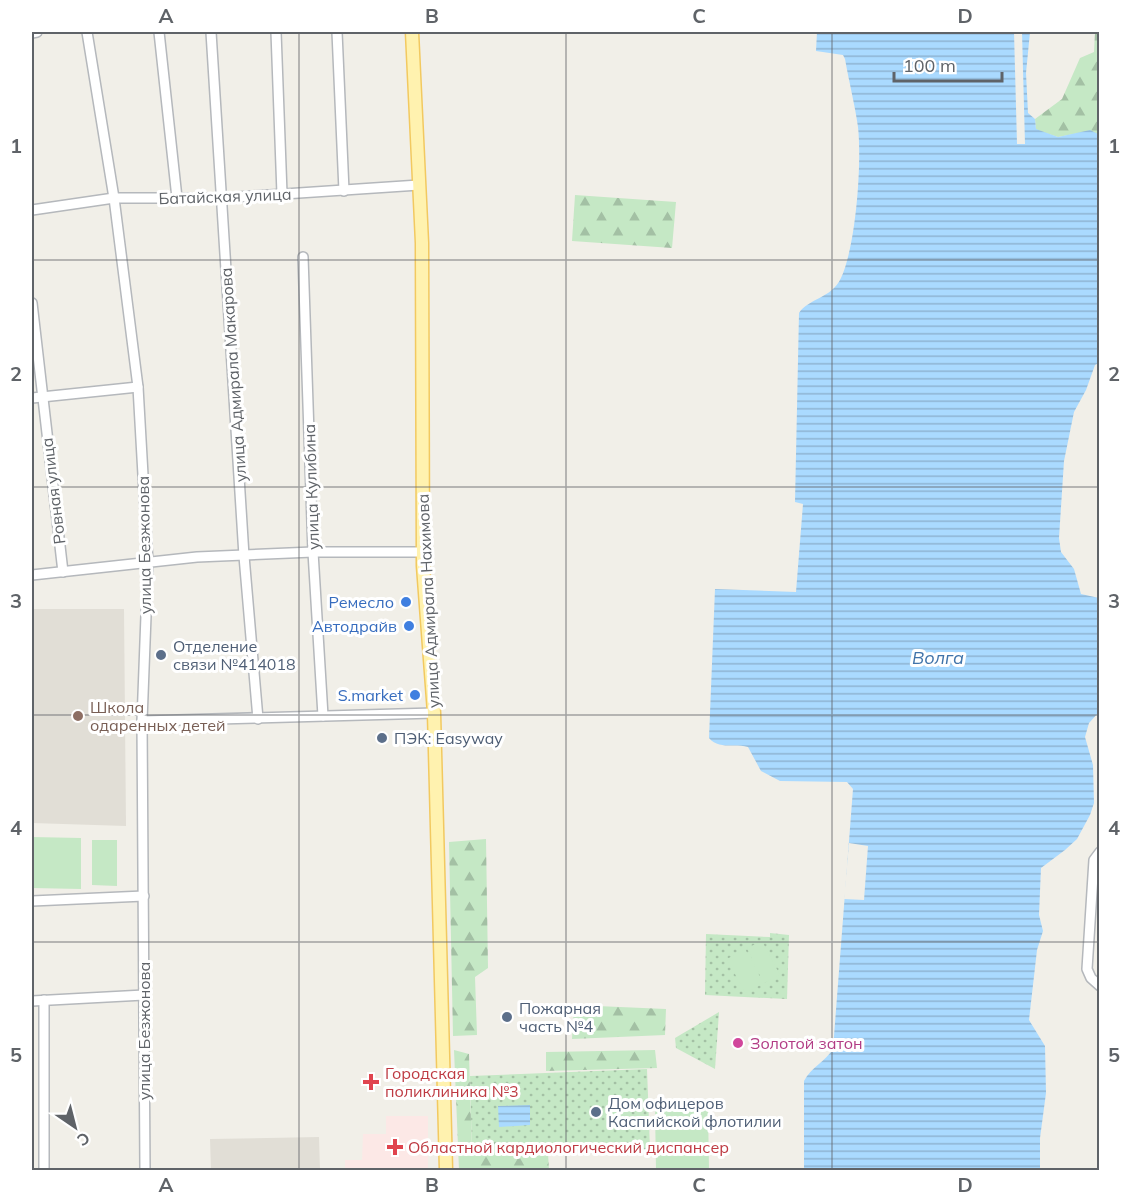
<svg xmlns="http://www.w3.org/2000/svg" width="1131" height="1202" font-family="Mulish,sans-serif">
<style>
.education{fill:#e1ded6}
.medical{fill:#fce8e6}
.grass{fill:url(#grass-dots)}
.forest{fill:url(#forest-firs)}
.pitch{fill:#c5e8c5}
.water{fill:url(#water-rules)}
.pier{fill:#f1efe8}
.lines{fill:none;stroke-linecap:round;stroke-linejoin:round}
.minor-casing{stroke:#b5b8bc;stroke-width:12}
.major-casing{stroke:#f2c960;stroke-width:15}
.minor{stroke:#fff;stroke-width:9}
.major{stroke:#fff2af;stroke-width:12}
.grid{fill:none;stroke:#5f6368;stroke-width:1.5;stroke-opacity:0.55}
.shop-dot{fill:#3f7fe0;stroke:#fff;stroke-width:2}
.service-dot{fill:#5c6f8a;stroke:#fff;stroke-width:2}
.education-dot{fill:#8d6e63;stroke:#fff;stroke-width:2}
.hotel-dot{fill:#d1479c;stroke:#fff;stroke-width:2}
.health-dot{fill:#e0444e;stroke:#fff;stroke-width:2}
.labels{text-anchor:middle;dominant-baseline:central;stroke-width:6;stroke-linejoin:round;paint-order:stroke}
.street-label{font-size:16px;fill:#5f6368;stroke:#fff}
.shop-label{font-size:16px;fill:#366cbe;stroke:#fff;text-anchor:end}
.service-label{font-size:16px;fill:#4e5e75;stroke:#fff;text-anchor:start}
.education-label{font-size:16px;fill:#785e54;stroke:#fff;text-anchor:start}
.hotel-label{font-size:16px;fill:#b23c85;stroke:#fff;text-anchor:start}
.health-label{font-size:16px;fill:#be3a42;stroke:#fff;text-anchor:start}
.water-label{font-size:18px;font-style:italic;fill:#4174aa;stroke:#fff}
.neatline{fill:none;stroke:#5f6368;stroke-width:2}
.grid-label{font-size:20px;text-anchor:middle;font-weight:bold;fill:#5f6368}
</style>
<defs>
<pattern id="grass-dots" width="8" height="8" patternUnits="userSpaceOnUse" patternTransform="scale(1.5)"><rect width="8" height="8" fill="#c5e8c5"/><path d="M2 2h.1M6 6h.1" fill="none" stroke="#a3c0a4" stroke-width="1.8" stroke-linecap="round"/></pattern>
<pattern id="forest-firs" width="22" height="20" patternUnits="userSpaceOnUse" patternTransform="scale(1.5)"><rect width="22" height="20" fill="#c5e8c5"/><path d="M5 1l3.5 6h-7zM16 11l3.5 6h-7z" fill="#a3c0a4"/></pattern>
<pattern id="water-rules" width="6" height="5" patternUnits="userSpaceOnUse" patternTransform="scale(1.5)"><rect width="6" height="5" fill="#aadaff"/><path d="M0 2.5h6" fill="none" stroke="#8eb4d2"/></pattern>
</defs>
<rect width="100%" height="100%" fill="#f1efe8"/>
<g class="education">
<path d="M32 609H124L126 826 32 823Z"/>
<path d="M319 1137 320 1170H211L210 1139Z"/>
</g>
<path class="medical" d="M386 1116H428V1170H345V1160H362L363 1134H386Z"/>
<g class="grass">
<path d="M770 933 789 935 787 999 705 995 706 934 770 937Z"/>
<path d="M719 1012 715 1069 676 1048 675 1038Z"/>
<path d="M647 1069 650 1149 472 1155 470 1076Z"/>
</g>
<g class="forest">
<path d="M1095 32H1099V135L1090 131 1058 137 1036 130 1035 119 1062 99 1080 58 1094 52Z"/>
<path d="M575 195 676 202 672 248 572 241Z"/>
<path d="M486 839 488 968 475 977 477 1035 453 1036 449 842Z"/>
<path d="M574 1005 666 1009 665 1035 572 1039Z"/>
<path d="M454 1050 469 1054 472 1155 548 1153 549 1170H459Z"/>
<path d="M655 1050 657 1068 546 1071V1052Z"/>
</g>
<g class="pitch">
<path d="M32 837 81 838V889L32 888Z"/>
<path d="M92 840H117V886L92 885Z"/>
<path d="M762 941 780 975 745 993 727 959 745 949 763 982 747 948Z"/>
<path d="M708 1109 709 1170H656L655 1109Z"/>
</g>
<g class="water">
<path d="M817 32H1030L1026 73 1028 113 1035 119 1036 129 1058 137 1090 130 1100 135 1099 363 1095 365 1086 390 1074 412 1064 461 1059 538 1061 552 1074 569 1081 594 1099 598V712L1089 723 1085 737 1093 765 1094 803 1090 815 1077 839 1065 850 1041 868 1039 915 1043 931 1037 950 1029 1020 1045 1046 1046 1093 1040 1138V1170H804V1081C811 1067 825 1062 833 1049L853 789 847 782 780 781 761 771 748 747C735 743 719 750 709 738L715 589 796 592 803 504 795 502 799 313C809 298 831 299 841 278 856 246 862 163 858 127 855 105 849 82 845 59L843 55 816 51Z"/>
<path d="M530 1105V1125L499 1127 498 1106Z"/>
</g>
<g class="pier">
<path d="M1014 32H1022L1025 144H1017Z"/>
<path d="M849 843 868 846 864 900 844 899Z"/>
</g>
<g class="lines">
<defs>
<g id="minor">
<path d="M87 32 114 198 138 387 148 563 142 721 145 1170"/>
<path d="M159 32 177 198"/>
<path d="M211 32 244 556 258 719"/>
<path d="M276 32 282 194"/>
<path d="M337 32 344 191"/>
<path d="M32 33 37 32"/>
<path d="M32 210 114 198H222L419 185"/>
<path d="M303 257 313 552 323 716"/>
<path d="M32 303 63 572"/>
<path d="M32 398 138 387"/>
<path d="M32 575 197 557 313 552H423"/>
<path d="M142 721 434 713"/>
<path d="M1100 852 1094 860 1087 969 1091 978 1100 986"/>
<path d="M32 901 144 896"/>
<path d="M44 1000V1170"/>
<path d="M32 1001 144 995"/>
</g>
<path id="major" d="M412 32 422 243 423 566 434 713 446 1170"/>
</defs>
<use href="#minor" class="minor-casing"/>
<use href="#major" class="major-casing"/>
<use href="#minor" class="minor"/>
<use href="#major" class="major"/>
</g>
<path class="grid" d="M299 32V1170M566 32V1170M832 32V1170M32 260H1100M32 487H1100M32 715H1100M32 942H1100"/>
<g class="shop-dot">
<circle cx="406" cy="602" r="6"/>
<circle cx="409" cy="626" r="6"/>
<circle cx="415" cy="695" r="6"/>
</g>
<g class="service-dot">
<circle cx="161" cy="655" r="6"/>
<circle cx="382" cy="738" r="6"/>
<circle cx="507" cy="1017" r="6"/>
<circle cx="596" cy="1112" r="6"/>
</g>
<circle class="education-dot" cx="78" cy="716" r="6"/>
<circle class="hotel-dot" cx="738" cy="1043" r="6"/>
<g class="health-dot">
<path d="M368 1073h6v6h6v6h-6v6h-6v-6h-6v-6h6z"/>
<path d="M392 1138h6v6h6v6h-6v6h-6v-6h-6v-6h6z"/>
</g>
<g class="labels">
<g class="street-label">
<text transform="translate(225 196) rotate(-2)">Батайская улица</text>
<text transform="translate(233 375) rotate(-94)">улица Адмирала Макарова</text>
<text transform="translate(311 487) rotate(-92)">улица Кулибина</text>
<text transform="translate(53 491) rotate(-97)">Ровная улица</text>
<text transform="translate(144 545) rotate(-91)">улица Безжонова</text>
<text transform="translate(428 601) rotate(-93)">улица Адмирала Нахимова</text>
<text transform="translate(144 1031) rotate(-90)">улица Безжонова</text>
</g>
<g class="shop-label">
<text x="394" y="602">Ремесло</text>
<text x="397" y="626">Автодрайв</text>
<text x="403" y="695">S.market</text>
</g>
<g class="service-label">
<text x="173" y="646">Отделение<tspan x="173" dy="18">связи №414018</tspan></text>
<text x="394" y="738">ПЭК: Easyway</text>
<text x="519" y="1008">Пожарная<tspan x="519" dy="18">часть №4</tspan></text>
<text x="608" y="1103">Дом офицеров<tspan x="608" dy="18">Каспийской флотилии</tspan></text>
</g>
<g class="education-label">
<text x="90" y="707">Школа<tspan x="90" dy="18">одаренных детей</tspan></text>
</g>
<g class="hotel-label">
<text x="750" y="1043">Золотой затон</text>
</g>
<g class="health-label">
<text x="385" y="1073">Городская<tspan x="385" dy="18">поликлиника №3</tspan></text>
<text x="408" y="1147">Областной кардиологический диспансер</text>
</g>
<g class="water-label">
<text x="938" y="657">Волга</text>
</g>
</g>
<rect width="1131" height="1202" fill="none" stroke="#ffffff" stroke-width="66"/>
<g transform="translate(75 1127) rotate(145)" stroke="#ffffff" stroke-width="4.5" paint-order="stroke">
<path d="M0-4.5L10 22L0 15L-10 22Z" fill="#5f6368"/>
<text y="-9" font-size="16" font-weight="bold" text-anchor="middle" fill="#5f6368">С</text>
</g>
<path d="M894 72v9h108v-9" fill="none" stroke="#5f6368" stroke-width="3"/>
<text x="903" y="72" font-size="18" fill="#5f6368" stroke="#ffffff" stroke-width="4.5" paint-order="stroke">100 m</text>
<rect x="33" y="33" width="1065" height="1136" class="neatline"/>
<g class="grid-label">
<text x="166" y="23">A</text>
<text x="432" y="23">B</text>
<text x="699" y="23">C</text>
<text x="965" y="23">D</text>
<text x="16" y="153">1</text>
<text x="1114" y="153">1</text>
<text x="16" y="381">2</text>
<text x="1114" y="381">2</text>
<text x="16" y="608">3</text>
<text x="1114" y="608">3</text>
<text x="16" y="835">4</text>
<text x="1114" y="835">4</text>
<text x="16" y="1062">5</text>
<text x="1114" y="1062">5</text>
<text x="166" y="1192">A</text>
<text x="432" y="1192">B</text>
<text x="699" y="1192">C</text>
<text x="965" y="1192">D</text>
</g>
</svg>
